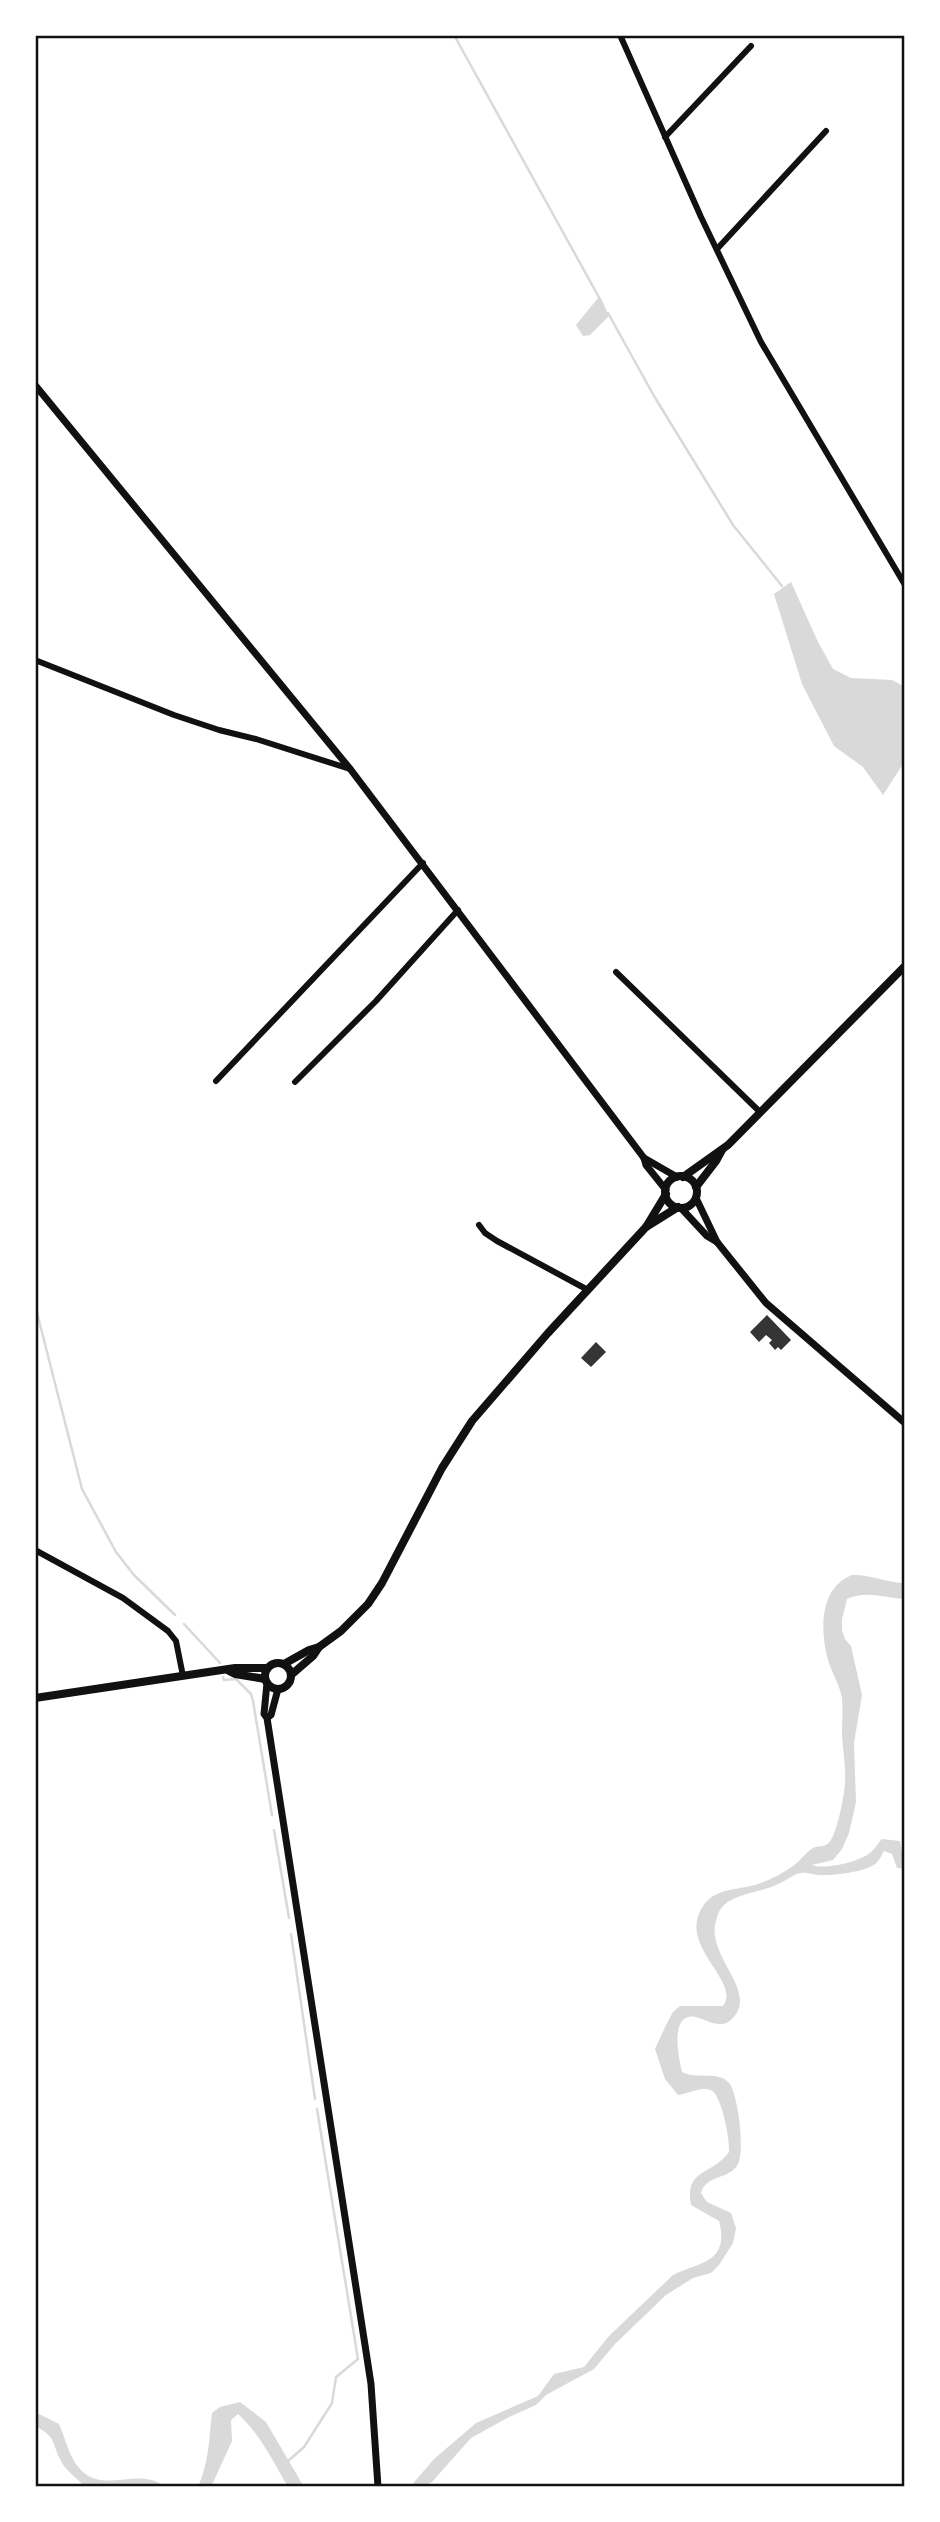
<svg xmlns="http://www.w3.org/2000/svg" width="940" height="2522" font-family="Ubuntu,sans-serif">
<style>
.water{fill:#d9d9d9}
.lines{fill:none;stroke-linecap:round;stroke-linejoin:round}
.stream{stroke:#d9d9d9;stroke-width:2.5}
.building{fill:#353535}
.minor{stroke:#111;stroke-width:6}
.tertiary{stroke:#111;stroke-width:7}
.secondary{stroke:#111;stroke-width:8}
.neatline{fill:none;stroke:#111;stroke-width:2.5}
</style>
<rect width="100%" height="100%" fill="#fff"/>
<g class="water">
<path d="M598 298H601L609 316 590 335 583 336 576 325Z"/>
<path d="M791 582 818 642 833 669 851 678 892 680 905 687V761L883 795 863 767 834 746 802 684 774 594Z"/>
<path d="M852 1575C870 1574 887 1583 905 1583V1599C884 1598 866 1590 847 1599L842 1619V1630L845 1639 851 1646 862 1695 854 1743 856 1802 849 1833 842 1849 833 1860 812 1865C825 1870 860 1862 871 1852 875 1849 878 1843 882 1839L900 1841C901 1851 905 1858 905 1869L897 1868 892 1854 884 1851C882 1855 879 1861 875 1864 866 1872 831 1876 818 1875 813 1875 807 1872 802 1873 794 1873 786 1881 778 1884 762 1892 737 1893 724 1905 718 1911 717 1917 715 1925 710 1958 753 1988 736 2014 721 2037 702 2013 688 2017 671 2022 679 2059 682 2072 696 2080 718 2070 729 2083 738 2093 745 2151 738 2164 730 2180 706 2174 701 2193L707 2202 731 2213 736 2228 733 2243 719 2265 711 2273 693 2278 666 2295 615 2344 594 2369 546 2395 536 2405 509 2417 471 2438 432 2482 422 2487H410L434 2459 476 2423 538 2396 554 2374 584 2367 609 2336 673 2275C699 2262 730 2263 719 2221L691 2205C684 2169 711 2176 729 2152 730 2141 722 2095 711 2090 701 2086 688 2094 678 2095L665 2079 655 2049 666 2025 673 2012 680 2006H723C742 1981 676 1946 703 1906 715 1888 737 1890 755 1885 768 1881 782 1874 793 1866 800 1861 806 1852 813 1848 820 1845 826 1848 831 1840 838 1828 844 1797 845 1783 846 1768 843 1751 842 1736 842 1723 843 1710 842 1698 840 1686 833 1675 829 1663 820 1634 818 1588 852 1575Z"/>
<path d="M240 2402 266 2422 304 2487H288C273 2461 260 2434 238 2414L231 2420 232 2441 211 2487H198C209 2462 209 2439 212 2413L220 2407Z"/>
<path d="M35 2412 59 2424C65 2437 69 2457 79 2468 103 2496 139 2465 165 2487L84 2486C77 2478 65 2470 61 2461 51 2442 57 2437 35 2426Z"/>
</g>
<g class="lines">
<g class="stream">
<path d="M454 35 601 301"/>
<path d="M608 313 654 396 733 525 782 586"/>
<path d="M35 1305 82 1489 116 1552 134 1575 175 1615"/>
<path d="M184 1624 220 1663"/>
<path d="M223 1677 224 1680 236 1679 251 1694 253 1701 272 1815"/>
<path d="M274 1830 289 1918"/>
<path d="M291 1934 315 2099"/>
<path d="M288 2461 304 2447 332 2403 336 2377 358 2359 317 2109"/>
</g>
</g>
<g class="building">
<path d="M767 1315 791 1340 781 1350 778 1347 775 1350 769 1343 772 1340 766 1335 759 1342 750 1332Z"/>
<path d="M596 1342 606 1352 591 1367 581 1358Z"/>
</g>
<g class="lines">
<g class="minor">
<path d="M620 35 701 217 761 342 905 585"/>
<path d="M665 137 751 46"/>
<path d="M717 249 826 131"/>
<path d="M35 660 174 715 219 730 256 739 350 769"/>
<path d="M616 972 760 1112"/>
<path d="M216 1081 423 863"/>
<path d="M295 1082 376 1001 458 910"/>
<path d="M479 1225 485 1233 497 1241 588 1290"/>
<path d="M35 1550 123 1598 168 1631 176 1641 183 1676"/>
</g>
<g class="tertiary">
<path d="M35 385 351 770 644 1158 646 1165 666 1190"/>
<path d="M644 1158 677 1177"/>
<path d="M696 1198 717 1242 766 1303 905 1423"/>
<path d="M681 1208 707 1236 717 1242"/>
<path d="M267 1683 264 1714 267 1718 365 2345 371 2384 378 2487"/>
<path d="M267 1718 271 1715 278 1689"/>
</g>
<g class="secondary">
<circle cx="681" cy="1192" r="16"/>
<path d="M683 1177 728 1145 905 966"/>
<path d="M696 1187 716 1161 722 1150"/>
<path d="M646 1227 678 1207"/>
<circle cx="278" cy="1676" r="13"/>
<path d="M284 1664 309 1650 319 1647 341 1631 368 1604 382 1583 442 1468 472 1421 548 1333 646 1227 666 1194"/>
<path d="M229 1671 235 1674 265 1679"/>
<path d="M291 1675 313 1656 319 1647"/>
<path d="M35 1698 235 1668H267"/>
</g>
</g>
<rect width="940" height="2522" fill="none" stroke="#ffffff" stroke-width="74"/>
<rect x="37" y="37" width="866" height="2448" class="neatline"/>
</svg>
